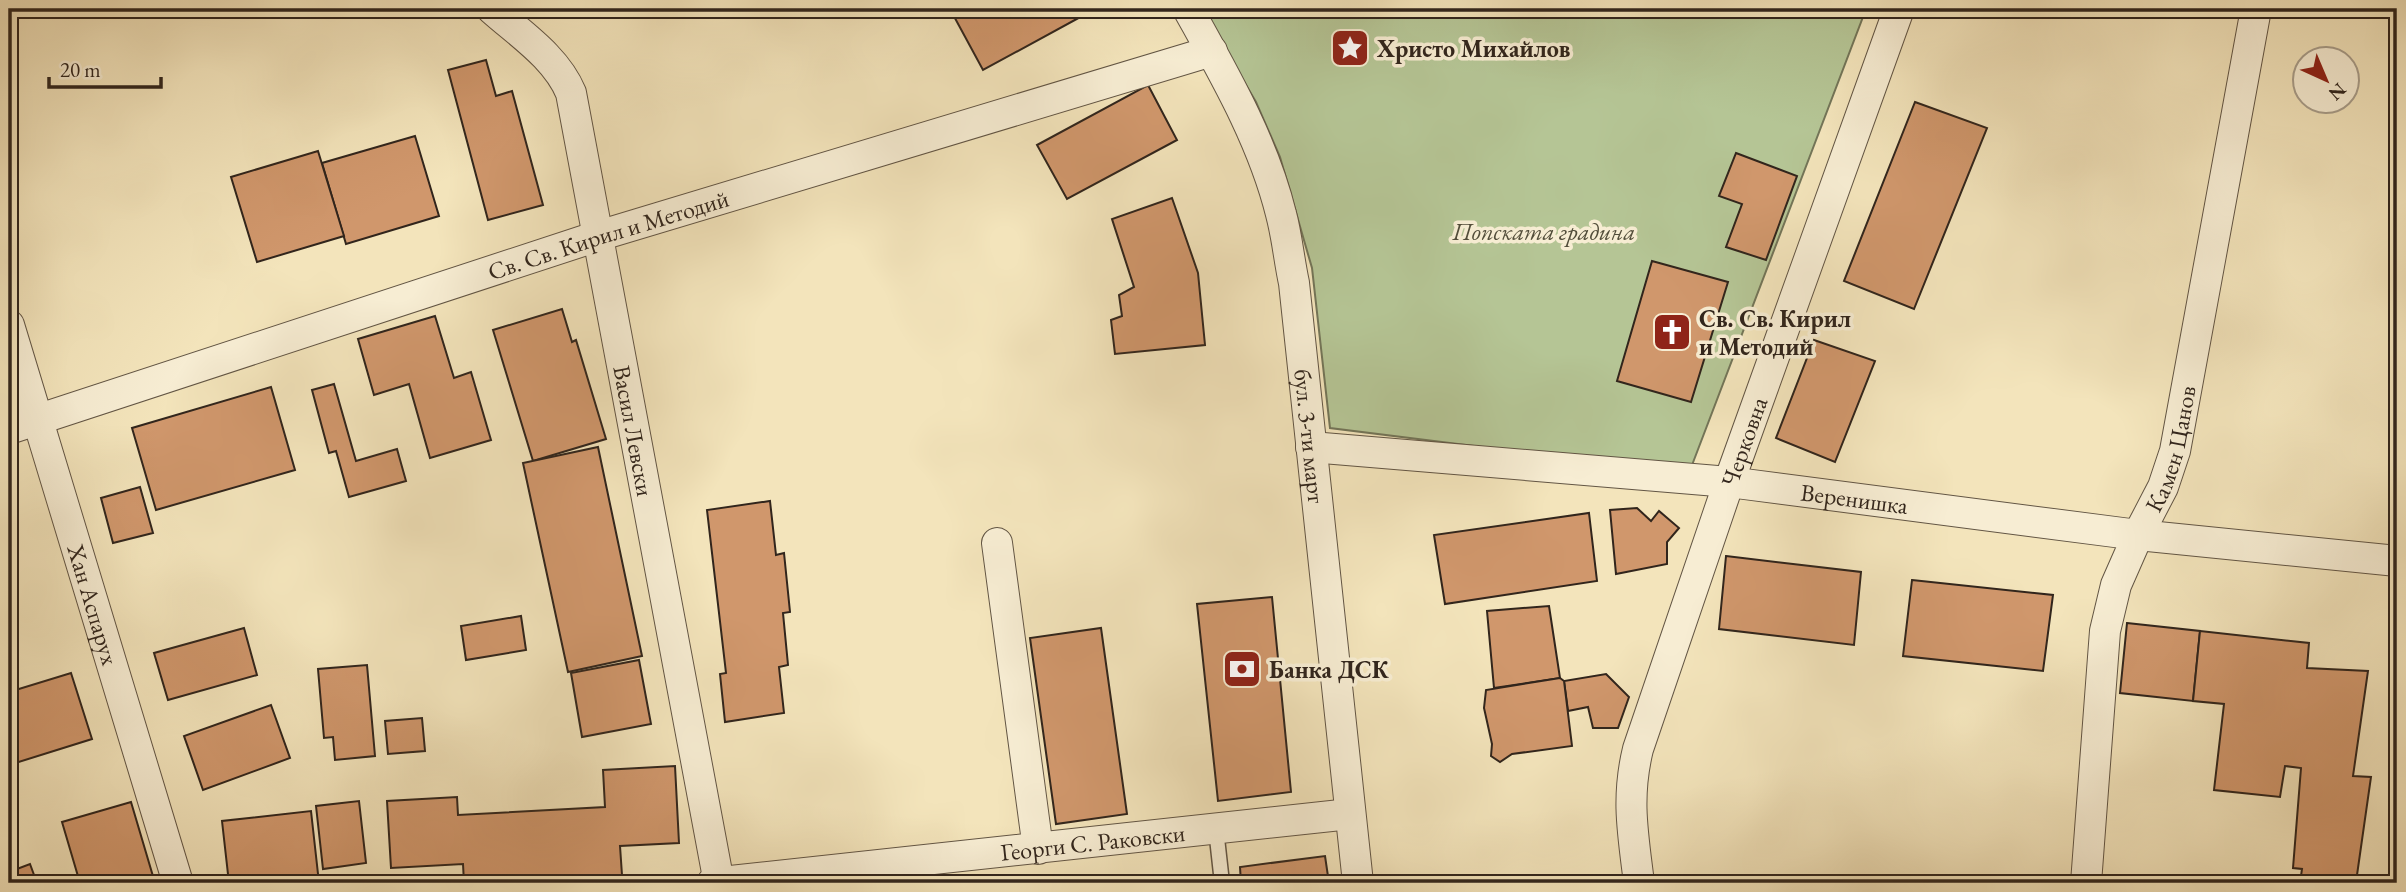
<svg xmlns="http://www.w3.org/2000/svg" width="2406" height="892" font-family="'EB Garamond',serif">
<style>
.green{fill:#b5c595;stroke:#737558;stroke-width:2}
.building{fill:#d0976c;stroke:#31251c;stroke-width:2}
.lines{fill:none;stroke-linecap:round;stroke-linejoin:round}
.service-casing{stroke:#625544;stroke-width:17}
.minor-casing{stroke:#625544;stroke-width:32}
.service{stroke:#f7edd3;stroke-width:14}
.minor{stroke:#f7edd3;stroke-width:30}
.labels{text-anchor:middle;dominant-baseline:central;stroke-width:7;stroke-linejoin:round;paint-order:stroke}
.poi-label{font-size:24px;font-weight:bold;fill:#31251c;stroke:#f7edd3;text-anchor:start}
.park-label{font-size:24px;font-style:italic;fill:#524d3a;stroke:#f7edd3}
.street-label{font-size:24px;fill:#31251c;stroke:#f7edd3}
</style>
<rect width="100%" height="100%" fill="#f3e4bb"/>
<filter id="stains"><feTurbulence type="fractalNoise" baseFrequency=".00286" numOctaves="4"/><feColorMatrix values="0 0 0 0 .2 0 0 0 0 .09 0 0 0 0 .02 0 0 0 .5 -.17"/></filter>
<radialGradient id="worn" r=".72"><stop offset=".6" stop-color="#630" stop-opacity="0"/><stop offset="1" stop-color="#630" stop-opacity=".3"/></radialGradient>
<path class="green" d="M1204 9H1866L1689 473 1330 428 1312 268 1280 157 1256 102 1227 53Z"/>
<g class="building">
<path d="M950 9H1095L983 70Z"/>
<path d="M486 60 496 96 512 91 543 205 488 220 448 70Z"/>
<path d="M1148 85 1177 140 1067 199 1037 145Z"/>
<path d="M1915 102 1987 128 1914 309 1844 281Z"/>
<path d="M415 136 439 216 346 244 322 163Z"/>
<path d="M318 151 344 236 257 262 231 177Z"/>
<path d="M1736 153 1797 176 1766 260 1726 247 1742 204 1719 196Z"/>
<path d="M1172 198 1198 273 1205 345 1115 354 1111 320 1122 316 1119 295 1134 287 1112 219Z"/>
<path d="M1652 261 1728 282 1691 402 1617 381Z"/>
<path d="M562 309 572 342 576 340 606 439 533 461 493 330Z"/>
<path d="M435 316 454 378 471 372 491 440 430 458 409 384 374 395 358 339Z"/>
<path d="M1814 340 1875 361 1835 462 1776 438Z"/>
<path d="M334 384 356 461 397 449 406 481 349 497 336 451 329 453 312 390Z"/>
<path d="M271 387 295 470 156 510 132 428Z"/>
<path d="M598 447 642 656 568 672 523 463Z"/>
<path d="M140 487 153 533 113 543 101 498Z"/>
<path d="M770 501 776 555 784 553 790 612 783 613 788 665 779 667 784 713 725 722 720 674 726 673 707 510Z"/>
<path d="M1637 508 1651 521 1659 511 1679 528 1667 542V564L1616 574 1610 510Z"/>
<path d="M1589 513 1597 581 1445 604 1434 535Z"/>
<path d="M1726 556 1861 572 1854 645 1719 629Z"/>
<path d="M1912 580 2053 595 2043 671 1903 656Z"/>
<path d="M1272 597 1291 792 1218 801 1197 604Z"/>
<path d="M1549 606 1560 678 1494 688 1487 611Z"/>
<path d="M521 616 526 650 466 660 461 626Z"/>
<path d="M2127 623 2200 631 2193 701 2120 693Z"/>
<path d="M244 628 257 675 168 700 154 653Z"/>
<path d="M1101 628 1127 814 1056 824 1030 638Z"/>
<path d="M2200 631 2309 643 2307 668 2368 671 2353 776 2371 777 2357 875 2369 877 2368 883H2300L2302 869 2293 868 2301 768 2285 766 2280 797 2214 790 2224 704 2193 701Z"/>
<path d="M639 660 651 724 582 737 571 673Z"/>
<path d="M367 665 375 756 335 760 333 737 324 738 318 669Z"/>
<path d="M71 673 92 739 9 765V692Z"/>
<path d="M1606 674 1629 697 1618 728H1593L1588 707 1568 711 1564 681Z"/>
<path d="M1560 678 1564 681 1572 746 1512 754 1500 762 1491 756 1492 744 1484 708 1486 690Z"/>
<path d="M271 705 290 758 203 790 184 736Z"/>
<path d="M422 718 425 751 388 754 385 721Z"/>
<path d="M675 766 679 843 620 846 622 875 464 883 463 864 391 868 387 801 457 797 458 815 605 807 603 770Z"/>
<path d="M359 801 366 863 323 869 316 806Z"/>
<path d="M131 802 155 883H80L62 822Z"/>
<path d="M311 811 319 883H229L222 821Z"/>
<path d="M1325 856 1329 883H1241L1240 867Z"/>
<path d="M30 864 37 883H9V872Z"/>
</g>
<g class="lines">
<defs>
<path id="service" d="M1216 829 1222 883"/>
<g id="minor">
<path id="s1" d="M492 9C520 34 556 57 571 93L719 883"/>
<path id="s2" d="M1188 9C1224 74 1263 141 1281 214 1287 236 1289 260 1294 283L1358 883"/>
<path id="s3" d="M9 325 178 883"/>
<path id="s4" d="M9 429 598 236 1212 51"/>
<path id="s5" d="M1311 447 1729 482 2138 535 2397 561"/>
<path d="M997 543 1038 849"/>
<path id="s6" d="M712 883 1350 814"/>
<path id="s7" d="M1639 883C1633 834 1626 798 1638 749L1729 482 1899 9"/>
<path id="s8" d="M2086 883 2105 631 2116 585 2138 535 2163 487 2175 451 2256 9"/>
</g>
</defs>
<use href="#service" class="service-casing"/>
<use href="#minor" class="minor-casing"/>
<use href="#service" class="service"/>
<use href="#minor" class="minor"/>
</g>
<defs>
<symbol id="sight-square" viewBox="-11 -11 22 22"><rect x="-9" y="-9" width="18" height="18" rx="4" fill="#8f2418" stroke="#f7edd3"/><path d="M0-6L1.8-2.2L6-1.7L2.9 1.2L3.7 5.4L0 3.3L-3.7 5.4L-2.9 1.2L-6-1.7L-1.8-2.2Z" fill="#fff"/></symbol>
<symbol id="church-square" viewBox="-11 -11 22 22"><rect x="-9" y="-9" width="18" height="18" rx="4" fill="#8f2418" stroke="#f7edd3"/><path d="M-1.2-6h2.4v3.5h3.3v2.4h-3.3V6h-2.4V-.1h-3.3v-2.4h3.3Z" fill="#fff"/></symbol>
<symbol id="bank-square" viewBox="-11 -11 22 22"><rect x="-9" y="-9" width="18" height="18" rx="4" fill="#8f2418" stroke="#f7edd3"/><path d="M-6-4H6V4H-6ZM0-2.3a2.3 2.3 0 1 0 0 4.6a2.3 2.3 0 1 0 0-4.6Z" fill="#fff"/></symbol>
</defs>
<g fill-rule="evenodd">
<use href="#sight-square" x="1328" y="26" width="44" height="44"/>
<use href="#church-square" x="1650" y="310" width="44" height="44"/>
<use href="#bank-square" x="1220" y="647" width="44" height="44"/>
</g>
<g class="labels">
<g class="poi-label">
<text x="1377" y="48">Христо Михайлов</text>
<text x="1699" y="318">Св. Св. Кирил<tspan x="1699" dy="28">и Методий</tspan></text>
<text x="1269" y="669">Банка ДСК</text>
</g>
<g class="park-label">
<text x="1544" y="231">Попската градина</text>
</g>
<g class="street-label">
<text stroke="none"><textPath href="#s4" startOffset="630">Св. Св. Кирил и Методий</textPath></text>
<text stroke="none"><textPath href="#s1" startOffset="460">Васил Левски</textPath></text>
<text stroke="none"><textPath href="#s2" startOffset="450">бул. 3-ти март</textPath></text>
<text stroke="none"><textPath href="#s7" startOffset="460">Черковна</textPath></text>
<text stroke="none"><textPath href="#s8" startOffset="448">Камен Цанов</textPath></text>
<text stroke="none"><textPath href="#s5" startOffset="546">Веренишка</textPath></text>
<text stroke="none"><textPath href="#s3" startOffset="292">Хан Аспарух</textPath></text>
<text stroke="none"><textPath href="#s6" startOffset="383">Георги С. Раковски</textPath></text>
</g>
</g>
<rect width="2406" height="892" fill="none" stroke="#f3e4bb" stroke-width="35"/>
<rect x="10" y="10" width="2385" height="871" fill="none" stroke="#31251c" stroke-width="3.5"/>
<rect x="18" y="18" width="2371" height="857" fill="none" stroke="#31251c" stroke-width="2"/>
<g transform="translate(2326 80) rotate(136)"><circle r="33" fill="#f7edd3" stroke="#a89d8a" stroke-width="2"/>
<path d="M0-5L12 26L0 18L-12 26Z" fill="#8f2418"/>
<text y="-10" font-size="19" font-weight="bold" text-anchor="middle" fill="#31251c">N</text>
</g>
<path d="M49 77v10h112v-10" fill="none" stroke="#31251c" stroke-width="3.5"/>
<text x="60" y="77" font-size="21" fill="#31251c" stroke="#f7edd3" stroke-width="5" paint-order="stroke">20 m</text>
<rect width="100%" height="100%" filter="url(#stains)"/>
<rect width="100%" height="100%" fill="url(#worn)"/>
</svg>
